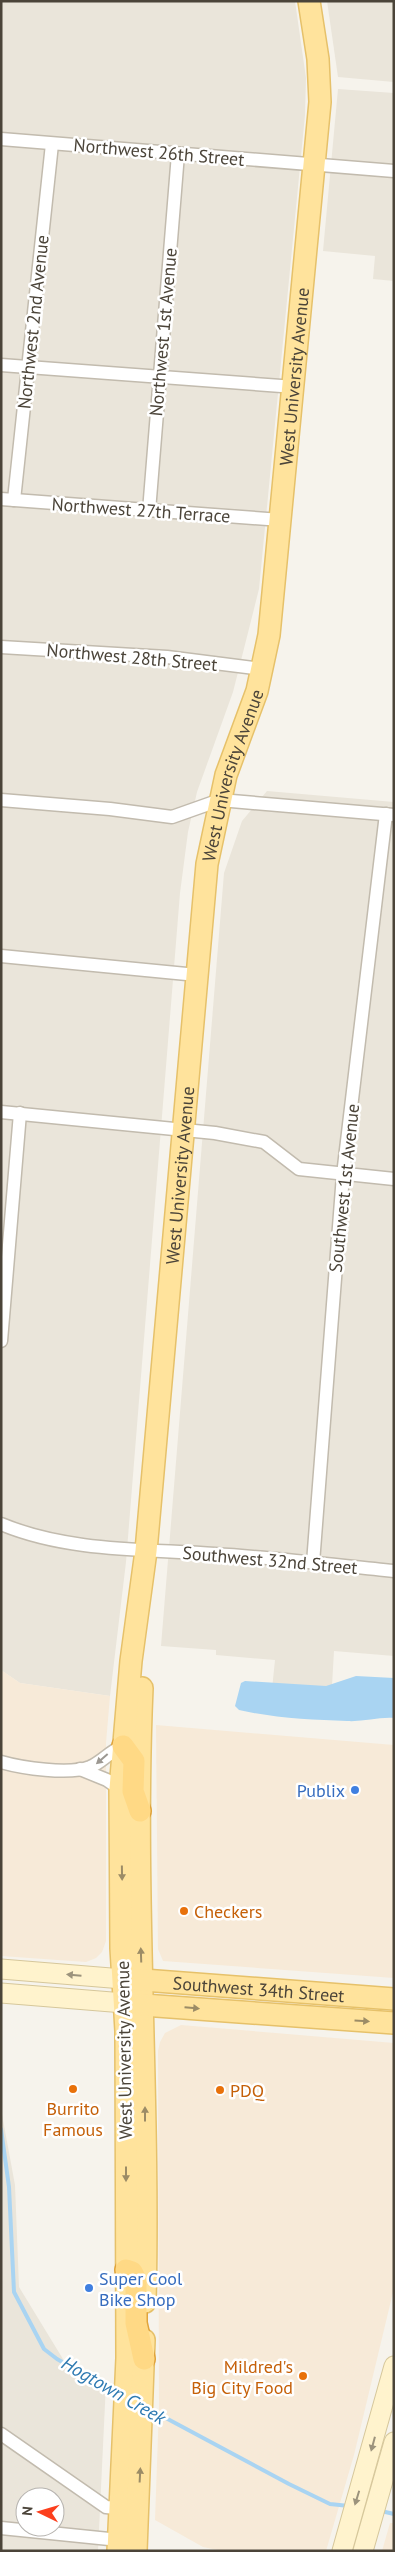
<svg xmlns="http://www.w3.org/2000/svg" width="395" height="2552" font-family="'PT Sans',sans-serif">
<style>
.residential{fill:#eae5da;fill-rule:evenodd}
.commercial{fill:#f7ead8}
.water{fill:#a9d4f2}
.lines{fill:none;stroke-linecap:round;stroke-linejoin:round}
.stream{stroke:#a9d4f2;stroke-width:4}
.minor-casing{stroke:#c2bbae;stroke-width:15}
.secondary-casing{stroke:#d6c79b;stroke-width:21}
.primary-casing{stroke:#e6c16a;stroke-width:24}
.trunk-casing{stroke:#e0a43c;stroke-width:24}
.minor{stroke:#fff;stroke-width:12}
.secondary{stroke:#fff3cd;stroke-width:19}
.primary{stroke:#ffe39c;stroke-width:21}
.trunk{stroke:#ffd985;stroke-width:21}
.oneway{fill:#9c9892}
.oneway2{fill:#9c8c66}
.oneway3{fill:#9c937c}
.shop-dot{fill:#3f7fe0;stroke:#fff;stroke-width:2}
.food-dot{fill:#e8710a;stroke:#fff;stroke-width:2}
.labels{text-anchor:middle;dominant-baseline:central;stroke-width:5;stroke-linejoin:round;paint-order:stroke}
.street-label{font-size:18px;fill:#4b4439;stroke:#fff}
.shop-label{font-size:18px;fill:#366cbe;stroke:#fff;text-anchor:end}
.food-label{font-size:18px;fill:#c56008;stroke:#fff;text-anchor:start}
.water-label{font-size:19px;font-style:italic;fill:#2e7ab2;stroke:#fff}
</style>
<rect width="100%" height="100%" fill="#f6f3ec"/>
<g class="residential">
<path d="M1 1H295L306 78 305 115 259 589 233 692 197 792 188 832 180 893 126 1562 110 1696 20 1683 1 1670Z"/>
<path d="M327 1H394V82L338 77Z"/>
<path d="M338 89 394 93V281L373 279 375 256 323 251Z"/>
<path d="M267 791 394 802V1656L334 1651 331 1703 271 1699 275 1660 216 1655V1650L161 1646 224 873 242 821Z"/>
<path d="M1 2109 15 2185 19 2287 66 2364 106 2383 98 2551H1ZM25 2497H55V2527H25Z"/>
</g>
<g class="commercial">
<path d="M1 1670 20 1683 110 1696 106 1743V1941L102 1952 96 1958 86 1962 1 1956Z"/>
<path d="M156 1725 394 1745V1978L163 1961 158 1949Z"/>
<path d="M181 2025 394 2043V2288L354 2455 326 2551H223L203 2547 155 2520 159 2407 158 2051 160 2042 165 2033Z"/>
<path d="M390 2523H394V2551H382Z"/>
</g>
<path class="water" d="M356 1676 394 1678V1718C378 1717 363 1722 347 1721 312 1720 273 1718 239 1710L235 1706 241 1683 245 1681 326 1686Z"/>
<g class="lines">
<g class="stream">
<path d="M1 2129 9 2187 14 2292 44 2349 57 2359 118 2394"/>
<path d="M149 2409 289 2484 330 2504 349 2506"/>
<path d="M381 2511 394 2514"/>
</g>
<defs>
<g id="minor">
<path d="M1 139 394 171"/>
<path d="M1 365 295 387"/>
<path d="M1 499 281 520"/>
<path d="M14 500 52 144"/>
<path d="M149 511 178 154"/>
<path d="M1 647 167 657 262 669"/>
<path d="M1 800 110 809 172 817 220 800 394 815"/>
<path d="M1 956 197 975"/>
<path d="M1 1112 215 1133 264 1142 299 1169 394 1179"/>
<path d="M1 1341 20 1113"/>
<path d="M1 1524C68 1552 145 1549 215 1554 275 1558 334 1565 394 1571"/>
<path d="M313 1563 343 1175 386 814"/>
<path d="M1 1762C22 1768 69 1775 90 1767 102 1762 109 1752 123 1746"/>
<path d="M80 1769 107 1780 120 1789"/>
<path d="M1 2434 106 2507 126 2509"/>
<path d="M1 2528 119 2540"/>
</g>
<g id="secondary">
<path d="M1 1969 123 1979"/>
<path d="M1 1993 124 2003"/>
<path d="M342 2551 394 2366"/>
<path d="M363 2551 394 2442"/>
</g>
<g id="primary">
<path d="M142 1688C133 1893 150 2098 145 2302"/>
<path id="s1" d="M130 1979 394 1999"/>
<path d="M129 2004 394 2023"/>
<path id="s2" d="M118 2551 127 2358 126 2031 121 1948 120 1789 131 1661 146 1551 207 864 226 775 257 691 269 635 320 102 318 59 309 1"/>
<path d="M136 2551 144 2340"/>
</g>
<g id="trunk">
<path d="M123 1746 134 1761 133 1791 140 1811"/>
<path d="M126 2270 132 2272 136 2280V2323L144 2359"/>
</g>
</defs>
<use href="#minor" class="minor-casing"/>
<use href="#secondary" class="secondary-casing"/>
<use href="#primary" class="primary-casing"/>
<use href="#trunk" class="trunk-casing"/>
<use href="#minor" class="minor"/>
<use href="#secondary" class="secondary"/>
<use href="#primary" class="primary"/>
<use href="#trunk" class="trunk"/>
</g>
<defs><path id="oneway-solid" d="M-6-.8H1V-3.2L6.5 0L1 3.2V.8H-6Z" transform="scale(1.25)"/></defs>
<use class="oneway" href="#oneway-solid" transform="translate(102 1759) rotate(139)"/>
<g class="oneway2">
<use href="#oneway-solid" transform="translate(122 1873) rotate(89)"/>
<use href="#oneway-solid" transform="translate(141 1955) rotate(-92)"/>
<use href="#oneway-solid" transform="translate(192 2008) rotate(5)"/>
<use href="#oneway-solid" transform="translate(362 2021) rotate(4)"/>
<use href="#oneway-solid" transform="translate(145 2114) rotate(-90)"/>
<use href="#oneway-solid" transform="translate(126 2174) rotate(90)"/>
<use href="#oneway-solid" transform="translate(140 2475) rotate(-87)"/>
</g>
<g class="oneway3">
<use href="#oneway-solid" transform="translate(74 1975) rotate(-175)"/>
<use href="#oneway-solid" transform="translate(373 2444) rotate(105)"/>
<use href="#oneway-solid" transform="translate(357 2498) rotate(107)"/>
</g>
<g class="shop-dot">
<circle cx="355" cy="1790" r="5"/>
<circle cx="89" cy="2288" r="5"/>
</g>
<g class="food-dot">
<circle cx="184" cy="1911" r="5"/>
<circle cx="73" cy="2089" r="5"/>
<circle cx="220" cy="2090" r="5"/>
<circle cx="303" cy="2376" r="5"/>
</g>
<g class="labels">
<g class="street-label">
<text transform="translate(159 152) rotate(5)">Northwest 26th Street</text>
<text transform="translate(33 322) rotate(-84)">Northwest 2nd Avenue</text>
<text transform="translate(163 332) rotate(-85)">Northwest 1st Avenue</text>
<text stroke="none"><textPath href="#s2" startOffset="2189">West University Avenue</textPath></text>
<text transform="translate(141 510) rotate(4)">Northwest 27th Terrace</text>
<text transform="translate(132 657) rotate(5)">Northwest 28th Street</text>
<text stroke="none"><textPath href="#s2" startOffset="1784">West University Avenue</textPath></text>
<text stroke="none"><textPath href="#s2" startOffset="1379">West University Avenue</textPath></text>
<text transform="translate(344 1188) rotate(-84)">Southwest 1st Avenue</text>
<text transform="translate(270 1560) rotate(5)">Southwest 32nd Street</text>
<text stroke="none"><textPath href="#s1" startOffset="129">Southwest 34th Street</textPath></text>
<text transform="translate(124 2050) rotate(-91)">West University Avenue</text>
</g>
<g class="shop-label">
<text x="345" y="1790">Publix</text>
<text x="99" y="2278" text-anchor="start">Super Cool<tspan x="99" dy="21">Bike Shop</tspan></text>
</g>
<g class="food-label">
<text x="194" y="1911">Checkers</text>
<text x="230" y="2090">PDQ</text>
<text x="73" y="2108" text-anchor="middle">Burrito<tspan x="73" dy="21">Famous</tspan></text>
<text x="293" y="2366" text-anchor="end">Mildred's<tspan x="293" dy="21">Big City Food</tspan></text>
</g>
<g class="water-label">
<text transform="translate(114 2390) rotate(30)">Hogtown Creek</text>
</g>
</g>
<rect width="395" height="2552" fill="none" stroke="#4b4439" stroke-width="5"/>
<g transform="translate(40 2512) rotate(275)"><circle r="24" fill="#ffffff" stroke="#b7b4b0"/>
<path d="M0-4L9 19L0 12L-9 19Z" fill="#fc3f1d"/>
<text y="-8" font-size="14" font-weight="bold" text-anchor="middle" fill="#4b4439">N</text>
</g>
</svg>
